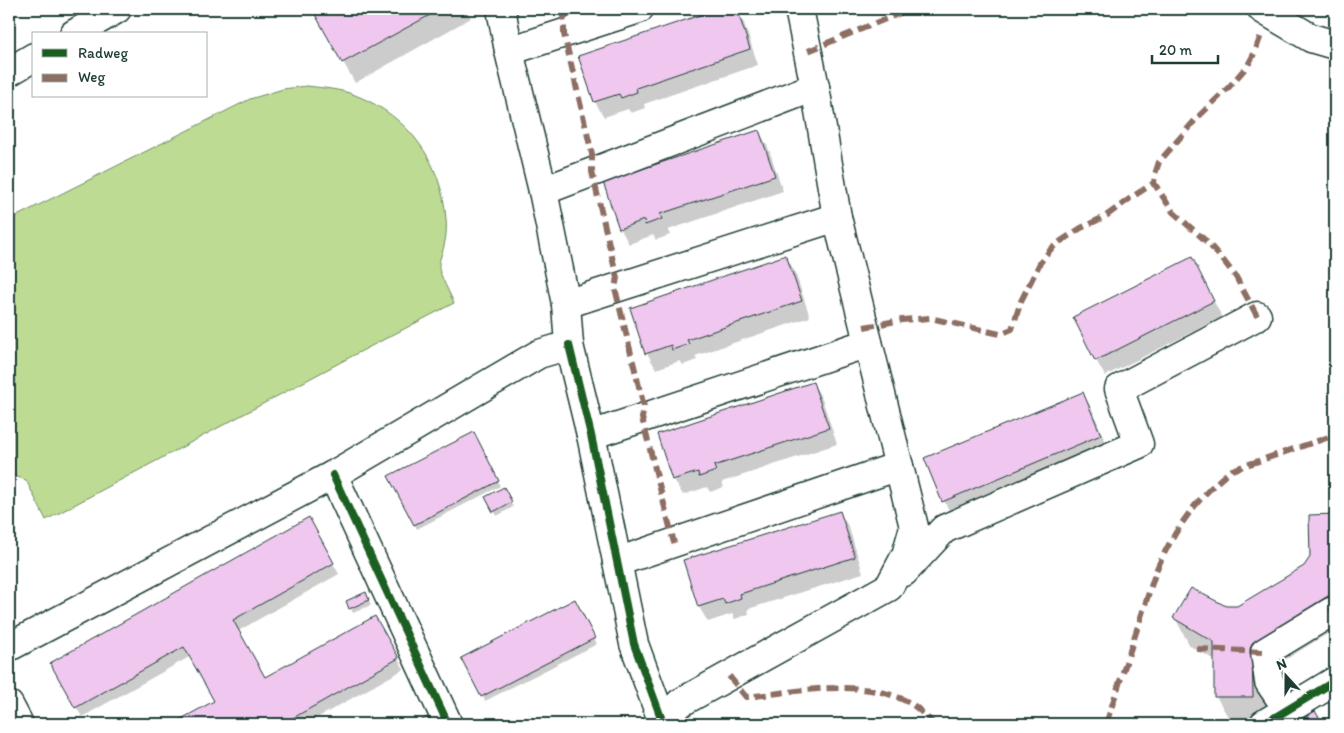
<svg xmlns="http://www.w3.org/2000/svg" width="1344" height="733" font-family="Itim,sans-serif">
<style>
.green{fill:#bddb93;stroke:#6e8c64}
.shadow{fill:#0003}
.building{fill:#efc7ef;stroke:#1f3d34}
.lines{fill:none;stroke-linecap:round;stroke-linejoin:round}
.minor-casing{stroke:#1f3d34;stroke-width:31}
.minor{stroke:#fff;stroke-width:28}
.quiet{stroke:#8d6e63;stroke-width:6;stroke-dasharray:12 6;stroke-linecap:butt}
.cycleway-casing{stroke:#fff;stroke-width:11}
.cycleway{stroke:#1b5e20;stroke-width:8}
</style>
<rect width="100%" height="100%" fill="#fff"/>
<filter id="ink" filterUnits="userSpaceOnUse"><feTurbulence type="fractalNoise" baseFrequency=".02" numOctaves="2"/><feDisplacementMap in="SourceGraphic" scale="10" xChannelSelector="R" yChannelSelector="G"/><feConvolveMatrix kernelMatrix="1 2 1 2 8 2 1 2 1" color-interpolation-filters="sRGB"/></filter>
<g filter="url(#ink)">
<path class="green" d="M307 86C323 88 340 89 355 95 409 116 442 162 446 219 447 228 446 238 444 246 443 252 438 261 439 268 439 273 451 296 454 303L354 355 46 520 26 480 9 474V220L250 99 283 89Z"/>
<g class="shadow">
<path d="M313 9H466L471 18 355 83Z"/>
<path d="M722 9H736L743 20 758 65 644 104 645 108 631 113 628 109 604 117 595 102 580 56Z"/>
<path d="M1326 9H1335V16L1331 18Z"/>
<path d="M759 131 768 147 783 191 668 230 670 235 656 240 653 235 629 244 620 228Z"/>
<path d="M786 256 795 272 810 317 695 356 697 360 683 365 680 361 656 369 647 353Z"/>
<path d="M1192 259 1222 317 1105 376 1096 360Z"/>
<path d="M813 383 822 399 837 444 722 482 724 487 710 492 707 487 683 495 674 480 659 435Z"/>
<path d="M1083 394 1092 409 1109 451 952 516 944 501Z"/>
<path d="M473 434 500 486 417 529 390 476Z"/>
<path d="M503 489 513 507 497 516 487 497Z"/>
<path d="M840 512 849 528 863 573 748 609 749 614 735 619 732 614 708 622 699 607Z"/>
<path d="M1310 516H1335V629L1267 671 1269 724H1232L1216 696 1215 660 1190 646 1175 618 1226 607H1238L1305 567 1311 558Z"/>
<path d="M308 519 339 574 238 631 265 679 374 617 404 669 306 724H174L216 701 191 656 82 717 51 663Z"/>
<path d="M368 598 371 605 353 613 347 601Z"/>
<path d="M575 601 597 644 485 701 463 658Z"/>
<path d="M511 720 513 724H503Z"/>
</g>
<g class="building">
<path d="M312 9H441L342 63Z"/>
<path d="M718 9H737L750 49 636 88 637 92 621 98 619 94 594 102 578 56Z"/>
<path d="M759 130 775 176 660 214 662 219 645 225 644 220 619 229 603 182Z"/>
<path d="M786 255 802 301 687 340 689 344 672 350 671 345 645 354 630 308Z"/>
<path d="M1192 257 1214 301 1095 361 1073 317Z"/>
<path d="M813 382 829 428 714 466 716 471 699 477 698 472 672 480 657 434Z"/>
<path d="M1083 392 1101 435 942 502 924 458Z"/>
<path d="M474 432 499 481 414 525 388 476Z"/>
<path d="M504 487 512 502 493 512 485 497Z"/>
<path d="M840 511 855 557 740 594 741 598 725 604 723 599 698 607 683 560Z"/>
<path d="M1335 514V599L1328 596 1252 643 1253 697H1214V642L1173 618 1191 588 1226 606H1237L1304 566 1310 557 1309 515Z"/>
<path d="M309 517 334 563 233 620 265 677 375 616 399 658 286 722 288 724H172L214 701 184 647 75 708 50 663Z"/>
<path d="M366 592 369 600 349 609 346 601Z"/>
<path d="M575 599 595 638 481 697 461 658Z"/>
<path d="M1315 711 1323 724H1304L1301 720Z"/>
<path d="M427 717 431 724H415Z"/>
</g>
<g class="lines">
<defs>
<g id="minor">
<path d="M1262 9 1311 38 1335 45"/>
<path d="M74 34 117 9"/>
<path d="M509 51 639 9"/>
<path d="M9 72 34 57"/>
<path d="M543 191 815 87"/>
<path d="M566 304 837 217"/>
<path d="M569 345 591 435 634 644 663 723 661 724"/>
<path d="M591 435 868 343"/>
<path d="M333 475 448 724"/>
<path d="M617 562 899 466"/>
<path d="M904 572 944 529 1139 444 1119 389 1257 316"/>
<path d="M9 647 333 475 539 354 569 345 566 304 543 191 509 51 501 9"/>
<path d="M9 705 19 724"/>
<path d="M1288 710 1269 682 1265 652 1331 612 1335 615"/>
<path d="M664 724 663 723 680 703 889 587 906 555 914 527 837 217 815 87 799 9"/>
<path d="M1264 724 1335 681"/>
</g>
</defs>
<use href="#minor" class="minor-casing"/>
<use href="#minor" class="minor"/>
<g class="quiet">
<path d="M561 9 564 20V34L592 154V172L617 278 615 288 644 407 642 418 674 543"/>
<path d="M808 51 910 9"/>
<path d="M1257 316 1236 277 1223 260 1206 241 1173 212 1154 183 1155 174 1159 162 1197 118 1229 87 1248 65 1255 52 1262 32"/>
<path d="M864 327 902 320 930 318 1000 334 1012 329 1021 301 1040 263 1051 249 1061 241 1081 228 1106 216 1132 197 1154 183"/>
<path d="M1331 612 1335 605"/>
<path d="M1197 649 1265 652"/>
<path d="M729 676 746 697C797 692 861 677 908 702 918 707 926 717 934 724"/>
<path d="M1106 724 1156 571C1173 532 1197 496 1232 470L1335 435"/>
</g>
<defs>
<g id="cycleway">
<path d="M569 345 591 435 634 644 663 723 661 724"/>
<path d="M333 475 448 724"/>
<path d="M1264 724 1335 681"/>
</g>
</defs>
<use href="#cycleway" class="cycleway-casing"/>
<use href="#cycleway" class="cycleway"/>
</g>
</g>
<rect width="1344" height="733" fill="none" stroke="#fff" stroke-width="30"/>
<rect x="15" y="15" width="1314" height="703" fill="none" stroke="#1f3d34" stroke-width="2" filter="url(#ink)"/>
<rect x="32" y="32" width="175" height="65" fill="#ffffff" stroke="#a5b1ae"/>
<rect x="42" y="49" width="25" height="8" fill="#1b5e20" stroke="#a5b1ae"/>
<text x="78" y="58" font-size="15" fill="#1f3d34">Radweg</text>
<rect x="42" y="74" width="25" height="8" fill="#8d6e63" stroke="#a5b1ae"/>
<text x="78" y="82" font-size="15" fill="#1f3d34">Weg</text>
<g transform="translate(1286 676) rotate(339)" stroke="#ffffff" stroke-width="4" paint-order="stroke">
<path d="M0-4L9 19L0 12L-9 19Z" fill="#1f3d34"/>
<text y="-8" font-size="14" font-weight="bold" text-anchor="middle" fill="#1f3d34">N</text>
</g>
<path d="M1152 55v8h66v-8" fill="none" stroke="#1f3d34" stroke-width="2.5"/>
<text x="1159" y="55" font-size="15" fill="#1f3d34" stroke="#ffffff" stroke-width="4" paint-order="stroke">20 m</text>
</svg>
